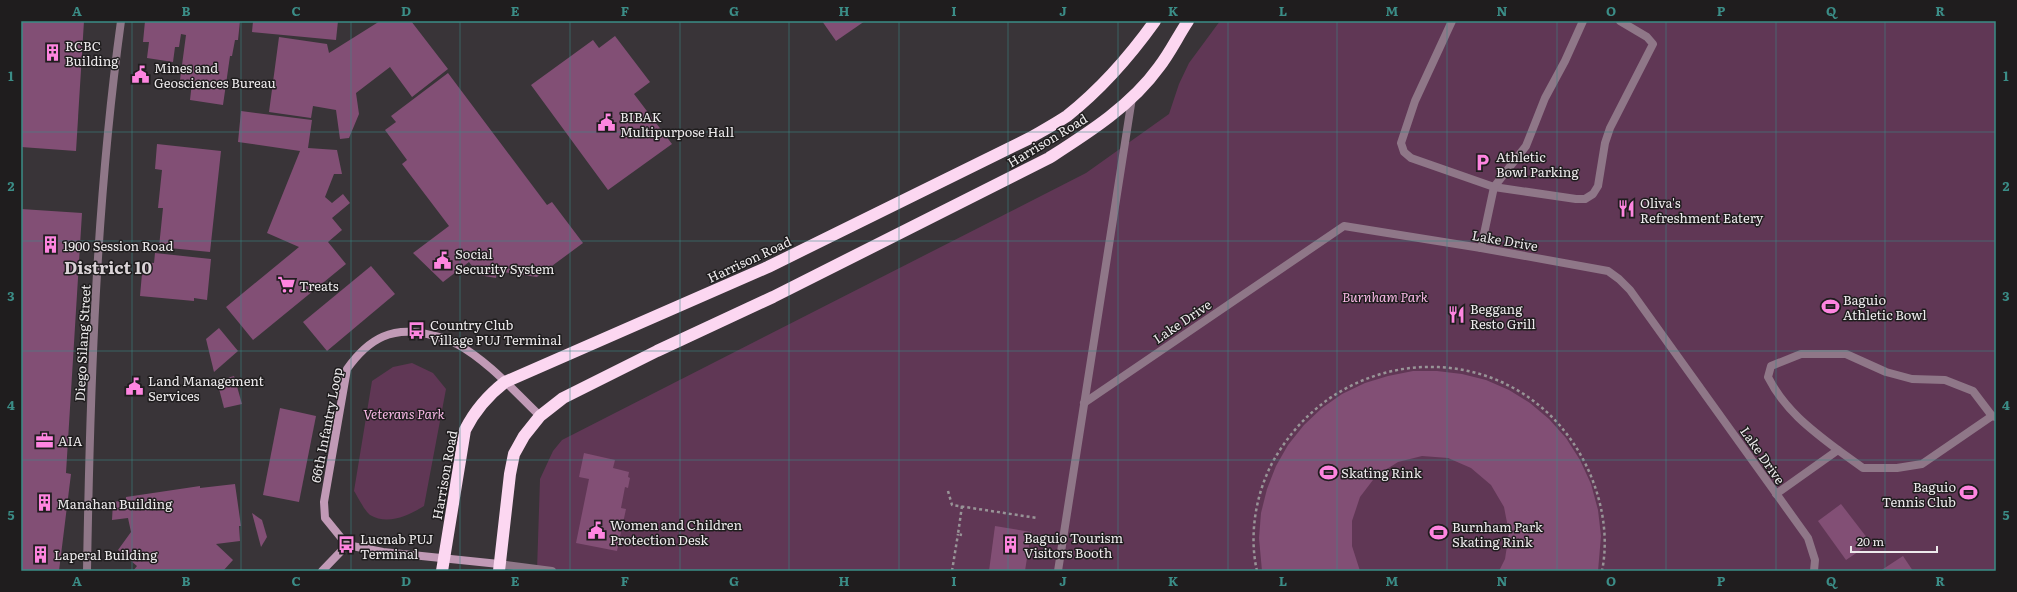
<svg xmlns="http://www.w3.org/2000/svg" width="2017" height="592" font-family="Literata,serif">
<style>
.green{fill:#603755}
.building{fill:#824f75}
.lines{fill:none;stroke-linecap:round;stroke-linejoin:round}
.path{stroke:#989497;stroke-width:2.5;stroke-dasharray:3 3;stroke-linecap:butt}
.lane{stroke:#8f7788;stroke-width:8}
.street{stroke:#8f7788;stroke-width:8}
.secondary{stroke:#c19ab6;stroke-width:8}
.highway{stroke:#fcd7f1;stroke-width:12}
.grid{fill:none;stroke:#3b8d87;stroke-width:1;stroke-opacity:0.55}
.labels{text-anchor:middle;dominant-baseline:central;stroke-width:3;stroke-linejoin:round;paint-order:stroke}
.poi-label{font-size:13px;fill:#edeaec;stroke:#1f1d1e;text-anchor:start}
.street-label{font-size:13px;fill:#edeaec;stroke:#1f1d1e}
.park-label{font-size:13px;font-style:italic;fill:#f9b9e6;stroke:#1f1d1e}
.district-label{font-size:17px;font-weight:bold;fill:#dbd4d8;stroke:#1f1d1e}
.neatline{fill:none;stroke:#3b8d87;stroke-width:1.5}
.grid-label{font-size:13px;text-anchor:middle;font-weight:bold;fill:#3b8d87}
</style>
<rect width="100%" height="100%" fill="#393438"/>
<g class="green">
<path d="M1220 21H1996V571H537L540 479 553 451 562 440 1086 173 1169 114 1179 84 1189 63Z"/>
<path d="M412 363 433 373 446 389 424 506C409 515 388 526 370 515 364 510 358 497 354 491L372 381 393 367Z"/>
</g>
<g class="building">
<path d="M21 21H84L76 151 21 147Z"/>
<path d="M145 21H240L238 40H235L232 56H230L223 105 190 100 192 82 180 80 186 35 181 34 179 47H175L173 62 147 58 149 42H143Z"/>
<path d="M253 21H338L336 40 252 32Z"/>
<path d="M380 21H411L448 69 412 97 390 67 356 93 359 114 349 138 340 139 336 110 313 106 311 118 269 112 279 37 327 44 329 53Z"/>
<path d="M822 21H865L836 41Z"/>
<path d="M615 36 650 82 634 94 672 144 608 190 531 85 593 40 599 48Z"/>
<path d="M448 73 547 205 552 202 583 243 537 277 497 271 496 278 479 275 469 262 443 282 413 253 449 226 402 164 407 160 385 130 396 122 391 116Z"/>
<path d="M241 111 312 120 308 148 337 150 342 174H334L325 197 332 203 343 194 350 203 332 218 342 230 328 242 346 264 253 340 226 307 299 247 267 233 300 151 238 142Z"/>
<path d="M157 144 221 151 210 252 159 247 163 208H158L162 170 155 169Z"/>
<path d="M21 209 82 213 66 473 71 474 59 571H21Z"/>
<path d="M155 253 211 259 207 300 194 298V301L140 296 143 262 154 263Z"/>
<path d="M371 266 395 294 327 351 303 322Z"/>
<path d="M219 328 238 351 214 372 206 339Z"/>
<path d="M1413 371H1437L1462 374 1486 380 1509 390 1530 403 1549 419 1566 438 1580 460 1591 484 1598 510 1601 536 1598 571H1499L1505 559 1509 533 1504 507 1491 485 1471 468 1448 458 1422 456 1398 462 1376 476 1360 497 1352 521V546L1360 571H1262L1259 538 1261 513 1267 489 1276 466 1288 445 1304 425 1322 408 1342 394 1365 383 1388 376Z"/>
<path d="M234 376 242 404 224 408 217 381Z"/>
<path d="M280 408 316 416 299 502 263 495Z"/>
<path d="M584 453 615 460 613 468 629 472 628 477 630 478 628 488 625 487 621 508 626 509 617 551 576 543 589 479 579 477Z"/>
<path d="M235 484 241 526H239L240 541 216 544 233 560 223 571H133L137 566 118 550 131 532 128 518 112 520 113 502 126 500V497L200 486V488Z"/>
<path d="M1841 504 1871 543 1846 560 1818 521Z"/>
<path d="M252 513 262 520 267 537 261 547Z"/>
<path d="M995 526 1031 532 1025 571H989Z"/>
<path d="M1903 556 1913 571H1880Z"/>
</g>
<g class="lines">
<g class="path">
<path d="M948 491 952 505 1037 518"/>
<path d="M962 506 958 534 962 535"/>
<path d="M952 571 958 534"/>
<path d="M1257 571C1248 532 1257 486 1278 453 1352 334 1525 338 1587 467 1602 499 1609 536 1602 571"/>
</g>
<g class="lane">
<path d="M1452 21 1415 101 1401 143 1404 152 1411 158 1494 187 1576 199H1585L1593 194 1598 186 1605 143 1610 128 1653 44 1647 37 1620 21"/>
<path d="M1481 248 1494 187 1526 146 1545 98 1565 61 1583 21"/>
<path d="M1838 450C1810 429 1784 409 1768 377L1771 366 1801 354H1846L1886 372 1912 379 1945 380 1973 391 1992 416"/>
<path d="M1776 494 1838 450 1863 468H1897L1922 464 1992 416 1996 417"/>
</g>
<g class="street">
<path d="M1084 403 1344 226 1481 248 1608 271 1619 279 1630 290 1808 538 1815 560 1814 571"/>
<path d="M499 564 552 571"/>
<path d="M87 571C90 388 96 203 121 21"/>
<path d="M1058 571 1132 98"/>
</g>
<g class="secondary">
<path d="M347 545 325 518 324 502 347 369C369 338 393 325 431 335 439 337 449 339 457 344 488 361 514 391 540 416"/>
<path d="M347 545 383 552 499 564"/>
<path d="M322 571 347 545"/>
</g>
<g class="highway">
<path d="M442 571 465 430C475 410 487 396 505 382L768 267 1030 138C1042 131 1055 124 1067 116 1101 89 1130 56 1155 21"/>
<path d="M499 571 510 474 514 454 524 436 540 416 563 398 657 351 773 297 1049 158C1088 133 1131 106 1159 67 1170 53 1178 36 1188 21"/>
</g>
</g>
<path class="grid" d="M132 21V571M241 21V571M351 21V571M460 21V571M570 21V571M680 21V571M789 21V571M899 21V571M1008 21V571M1118 21V571M1228 21V571M1337 21V571M1447 21V571M1557 21V571M1666 21V571M1776 21V571M1885 21V571M21 132H1996M21 241H1996M21 351H1996M21 460H1996"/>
<defs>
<symbol id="building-bare" viewBox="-9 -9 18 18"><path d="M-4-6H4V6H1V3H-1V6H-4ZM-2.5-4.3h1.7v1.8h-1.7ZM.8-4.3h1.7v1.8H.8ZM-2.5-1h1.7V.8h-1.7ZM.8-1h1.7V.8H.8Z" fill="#fe85e0" stroke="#1f1d1e" stroke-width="2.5" paint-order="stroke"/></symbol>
<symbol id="civic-bare" viewBox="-9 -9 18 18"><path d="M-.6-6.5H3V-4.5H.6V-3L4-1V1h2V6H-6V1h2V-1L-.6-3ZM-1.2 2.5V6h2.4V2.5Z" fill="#fe85e0" stroke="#1f1d1e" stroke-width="2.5" paint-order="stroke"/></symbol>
<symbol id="parking-bare" viewBox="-9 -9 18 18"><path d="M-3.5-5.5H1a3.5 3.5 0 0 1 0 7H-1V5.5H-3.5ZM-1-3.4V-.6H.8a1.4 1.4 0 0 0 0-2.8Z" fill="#fe85e0" stroke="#1f1d1e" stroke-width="2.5" paint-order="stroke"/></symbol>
<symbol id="restaurant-bare" viewBox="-9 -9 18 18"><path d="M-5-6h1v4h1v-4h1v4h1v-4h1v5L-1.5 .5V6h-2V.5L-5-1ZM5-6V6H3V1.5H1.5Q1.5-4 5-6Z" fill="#fe85e0" stroke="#1f1d1e" stroke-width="2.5" paint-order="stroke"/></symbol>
<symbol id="supermarket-bare" viewBox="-9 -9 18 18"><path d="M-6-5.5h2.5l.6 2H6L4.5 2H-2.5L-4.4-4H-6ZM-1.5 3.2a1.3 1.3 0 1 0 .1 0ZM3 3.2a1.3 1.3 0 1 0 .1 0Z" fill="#fe85e0" stroke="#1f1d1e" stroke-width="2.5" paint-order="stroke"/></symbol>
<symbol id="stadium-bare" viewBox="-9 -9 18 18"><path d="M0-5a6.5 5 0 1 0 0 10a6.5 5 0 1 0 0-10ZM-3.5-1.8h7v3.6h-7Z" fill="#fe85e0" stroke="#1f1d1e" stroke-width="2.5" paint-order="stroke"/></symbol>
<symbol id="bus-bare" viewBox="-9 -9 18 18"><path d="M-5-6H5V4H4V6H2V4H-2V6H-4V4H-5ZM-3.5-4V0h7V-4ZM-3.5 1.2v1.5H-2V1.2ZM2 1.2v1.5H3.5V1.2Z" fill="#fe85e0" stroke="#1f1d1e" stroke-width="2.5" paint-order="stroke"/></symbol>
<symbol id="office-bare" viewBox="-9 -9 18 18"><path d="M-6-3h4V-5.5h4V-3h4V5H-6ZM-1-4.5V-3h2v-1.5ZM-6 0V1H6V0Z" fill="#fe85e0" stroke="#1f1d1e" stroke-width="2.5" paint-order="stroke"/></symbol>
</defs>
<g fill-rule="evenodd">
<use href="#building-bare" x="40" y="40" width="25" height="25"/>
<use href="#civic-bare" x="128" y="62" width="25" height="25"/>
<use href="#civic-bare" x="594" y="110" width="25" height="25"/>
<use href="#parking-bare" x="1470" y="150" width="25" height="25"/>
<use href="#restaurant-bare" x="1614" y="196" width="25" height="25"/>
<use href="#building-bare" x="38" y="232" width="25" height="25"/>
<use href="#civic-bare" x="430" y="248" width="25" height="25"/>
<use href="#supermarket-bare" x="274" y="272" width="25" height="25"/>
<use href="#stadium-bare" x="1818" y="294" width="25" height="25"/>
<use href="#restaurant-bare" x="1444" y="302" width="25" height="25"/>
<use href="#bus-bare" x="404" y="318" width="25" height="25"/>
<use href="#civic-bare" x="122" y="374" width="25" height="25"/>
<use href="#office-bare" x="32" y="428" width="25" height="25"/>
<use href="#stadium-bare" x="1316" y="460" width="25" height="25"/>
<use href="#stadium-bare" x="1956" y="480" width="25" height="25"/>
<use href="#building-bare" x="32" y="490" width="25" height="25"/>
<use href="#civic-bare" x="584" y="518" width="25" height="25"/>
<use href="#stadium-bare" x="1426" y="520" width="25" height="25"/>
<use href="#building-bare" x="998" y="532" width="25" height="25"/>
<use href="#bus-bare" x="334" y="532" width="25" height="25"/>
<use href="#building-bare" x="28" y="542" width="25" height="25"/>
</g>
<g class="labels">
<g class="poi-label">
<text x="65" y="45">RCBC<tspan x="65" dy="15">Building</tspan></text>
<text x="154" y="67">Mines and<tspan x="154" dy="15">Geosciences Bureau</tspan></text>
<text x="620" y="116">BIBAK<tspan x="620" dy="15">Multipurpose Hall</tspan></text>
<text x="1496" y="156">Athletic<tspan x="1496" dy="15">Bowl Parking</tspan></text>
<text x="1640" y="202">Oliva's<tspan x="1640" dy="15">Refreshment Eatery</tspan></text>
<text x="63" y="245">1900 Session Road</text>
<text x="455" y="253">Social<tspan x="455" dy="15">Security System</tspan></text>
<text x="299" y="285">Treats</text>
<text x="1843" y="299">Baguio<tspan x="1843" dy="15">Athletic Bowl</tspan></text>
<text x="1470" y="308">Beggang<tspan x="1470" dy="15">Resto Grill</tspan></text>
<text x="430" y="324">Country Club<tspan x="430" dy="15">Village PUJ Terminal</tspan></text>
<text x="148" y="380">Land Management<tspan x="148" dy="15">Services</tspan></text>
<text x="58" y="440">AIA</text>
<text x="1341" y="472">Skating Rink</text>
<text x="1956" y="486" text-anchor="end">Baguio<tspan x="1956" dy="15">Tennis Club</tspan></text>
<text x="57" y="503">Manahan Building</text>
<text x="610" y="524">Women and Children<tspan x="610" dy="15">Protection Desk</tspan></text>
<text x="1452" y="526">Burnham Park<tspan x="1452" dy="15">Skating Rink</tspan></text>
<text x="1024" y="537">Baguio Tourism<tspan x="1024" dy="15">Visitors Booth</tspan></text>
<text x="360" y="538">Lucnab PUJ<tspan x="360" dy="15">Terminal</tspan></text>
<text x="54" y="554">Laperal Building</text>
</g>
<g class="street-label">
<text transform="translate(1047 140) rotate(-31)">Harrison Road</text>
<text transform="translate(1505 240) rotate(10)">Lake Drive</text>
<text transform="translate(749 259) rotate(-25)">Harrison Road</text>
<text transform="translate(1182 321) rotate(-34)">Lake Drive</text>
<text transform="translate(82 343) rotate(-87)">Diego Silang Street</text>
<text transform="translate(326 425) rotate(-79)">66th Infantry Loop</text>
<text transform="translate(1763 455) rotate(55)">Lake Drive</text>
<text transform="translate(444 475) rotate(-80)">Harrison Road</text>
</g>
<g class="park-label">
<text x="1385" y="296">Burnham Park</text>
<text x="404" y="413">Veterans Park</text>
</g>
<g class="district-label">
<text x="108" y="266">District 10</text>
</g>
</g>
<rect width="2017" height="592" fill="none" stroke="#1f1d1e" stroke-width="44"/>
<path d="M1851 546v6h86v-6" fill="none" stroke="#edeaec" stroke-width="2"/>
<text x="1857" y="546" font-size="12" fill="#edeaec" stroke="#1f1d1e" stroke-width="3" paint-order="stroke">20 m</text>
<rect x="22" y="22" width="1973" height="548" class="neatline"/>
<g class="grid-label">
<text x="77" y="16">A</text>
<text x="186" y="16">B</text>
<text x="296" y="16">C</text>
<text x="406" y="16">D</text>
<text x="515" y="16">E</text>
<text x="625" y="16">F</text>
<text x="734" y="16">G</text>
<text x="844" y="16">H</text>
<text x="954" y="16">I</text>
<text x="1063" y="16">J</text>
<text x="1173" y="16">K</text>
<text x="1283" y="16">L</text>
<text x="1392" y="16">M</text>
<text x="1502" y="16">N</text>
<text x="1611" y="16">O</text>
<text x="1721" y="16">P</text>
<text x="1831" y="16">Q</text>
<text x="1940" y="16">R</text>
<text x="11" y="81">1</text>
<text x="2006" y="81">1</text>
<text x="11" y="191">2</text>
<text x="2006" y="191">2</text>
<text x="11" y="301">3</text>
<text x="2006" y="301">3</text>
<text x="11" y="410">4</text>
<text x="2006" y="410">4</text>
<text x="11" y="520">5</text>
<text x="2006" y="520">5</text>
<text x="77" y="586">A</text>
<text x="186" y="586">B</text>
<text x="296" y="586">C</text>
<text x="406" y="586">D</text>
<text x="515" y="586">E</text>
<text x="625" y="586">F</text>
<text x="734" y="586">G</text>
<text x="844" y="586">H</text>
<text x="954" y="586">I</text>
<text x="1063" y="586">J</text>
<text x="1173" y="586">K</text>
<text x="1283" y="586">L</text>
<text x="1392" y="586">M</text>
<text x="1502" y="586">N</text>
<text x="1611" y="586">O</text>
<text x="1721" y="586">P</text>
<text x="1831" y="586">Q</text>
<text x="1940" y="586">R</text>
</g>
</svg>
